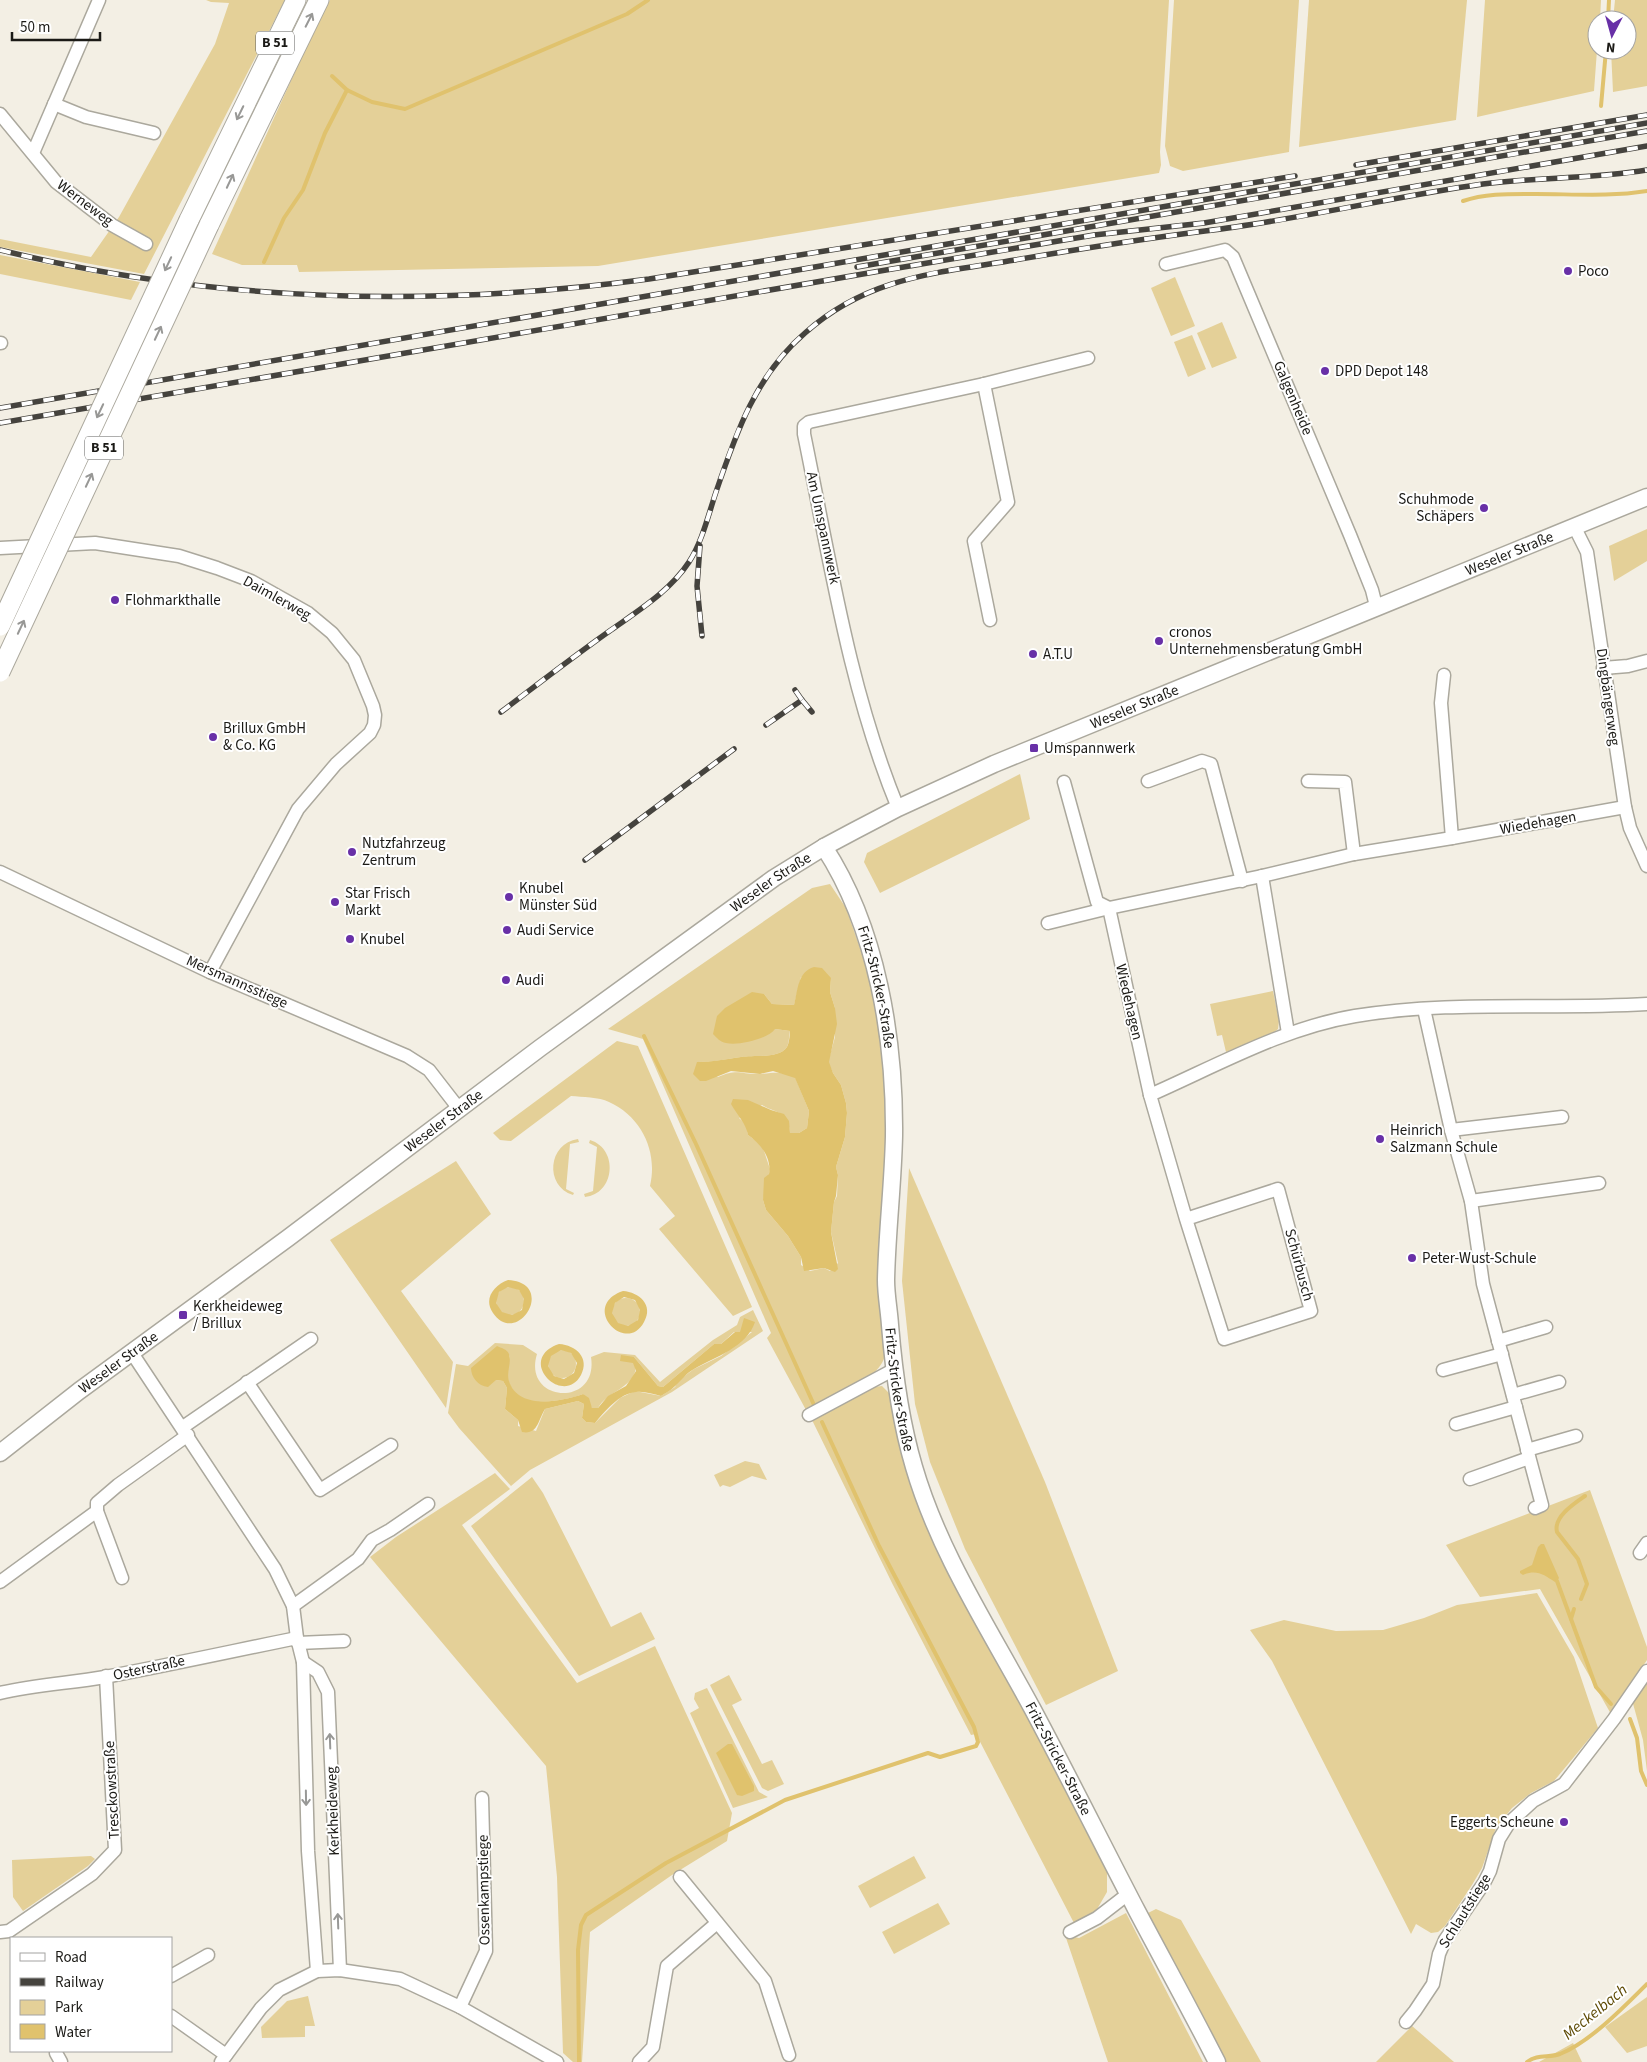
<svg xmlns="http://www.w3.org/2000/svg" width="1647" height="2062" font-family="'Source Sans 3',sans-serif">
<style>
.green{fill:#e4d098;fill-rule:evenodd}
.water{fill:#e0c26d;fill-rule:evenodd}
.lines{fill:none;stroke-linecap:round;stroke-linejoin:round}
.stream{stroke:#e0c26d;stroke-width:4}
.minor-casing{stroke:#aba89d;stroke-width:15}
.major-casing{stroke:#aba89d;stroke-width:19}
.highway-casing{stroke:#aba89d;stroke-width:21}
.minor{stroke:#fff;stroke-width:12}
.major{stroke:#fff;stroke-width:16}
.highway{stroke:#fff;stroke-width:19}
.rail-casing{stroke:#45433e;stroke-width:5.5}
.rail{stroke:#fff;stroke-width:4;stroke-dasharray:11;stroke-linecap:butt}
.highway-bridge-casing{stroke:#aba89d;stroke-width:21;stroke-linecap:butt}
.highway-bridge{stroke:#fff;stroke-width:19}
.oneway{stroke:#989896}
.poi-dot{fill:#6830a7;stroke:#fff;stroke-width:2}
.labels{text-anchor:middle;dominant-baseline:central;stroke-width:4;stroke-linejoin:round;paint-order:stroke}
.shield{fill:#fff;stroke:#5f5f5c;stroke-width:1}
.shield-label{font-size:14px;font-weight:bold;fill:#1b1a16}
.street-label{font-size:15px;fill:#1b1a16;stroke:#fff}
.poi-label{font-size:15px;fill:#1b1a16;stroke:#fff;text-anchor:start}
.water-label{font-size:16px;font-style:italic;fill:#5e4a04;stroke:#fff}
</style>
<rect width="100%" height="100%" fill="#f3efe4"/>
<g class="green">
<path d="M206 0H285L144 274 0 247V239L91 257 119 217 215 44 229 3 211 2Z"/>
<path d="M330 0H1169L1160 152 1161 165 1159 173 598 266 299 272 297 265H242L212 254 320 17Z"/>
<path d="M1174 0H1299L1289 152 1183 171 1170 166 1165 146Z"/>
<path d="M1309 0H1467L1456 120 1299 147Z"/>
<path d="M1485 0H1601L1600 20H1597V50L1594 91 1477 117Z"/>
<path d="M1615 0H1647V86L1613 92 1611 50H1627V20H1613Z"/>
<path d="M0 255 140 282 131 300 0 274Z"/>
<path d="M1175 277 1195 326 1171 336 1151 288Z"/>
<path d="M1222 322 1237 358 1212 368 1197 333Z"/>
<path d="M1192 335 1206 369 1188 377 1174 342Z"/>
<path d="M1647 529V561L1614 581 1609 546Z"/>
<path d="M1020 774 1030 819 880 893 864 862 867 853Z"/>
<path d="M830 884 846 908 862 954 876 1005 886 1082V1349C885 1360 881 1366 873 1374L806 1410 767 1338 771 1333 643 1039 608 1029 812 888ZM801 977 831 978 830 992 835 1008V1037L828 1062 833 1073 841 1085 846 1103 847 1113 845 1137 836 1167 838 1175 837 1196 834 1202 831 1232 838 1263 830 1271 824 1268 810 1271 801 1265V1257L788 1236 766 1210 763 1200 770 1169 762 1145 748 1135 746 1124 739 1118 762 1105C779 1115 788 1110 790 1133H799L807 1128 809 1111 795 1077C778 1071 777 1073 760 1074 741 1075 739 1068 718 1077L698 1062C713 1062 726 1059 741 1057 753 1055 779 1059 787 1047 789 1043 789 1036 790 1031L775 1029 764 994 772 1004 794 1005Z"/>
<path d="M1273 991 1279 1021 1278 1029 1272 1034 1226 1052 1222 1035 1217 1036 1210 1004Z"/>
<path d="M617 1041 638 1046 752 1307 733 1316 659 1229 675 1216 650 1186C658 1152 642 1117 609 1102 599 1097 582 1097 571 1096L511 1141 500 1140 493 1133Z"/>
<path d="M578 1139 579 1142 570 1144 566 1189 574 1193 573 1195C544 1186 548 1143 578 1139Z"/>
<path d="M590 1140C619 1149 615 1194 585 1197L584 1194 593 1191 597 1147 589 1143Z"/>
<path d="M456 1161 491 1214 401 1291 453 1362 446 1408 330 1240Z"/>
<path d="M909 1168 1045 1482 1118 1671 1046 1705 965 1549 930 1462 915 1404 902 1281Z"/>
<circle cx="510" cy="1301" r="14"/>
<circle cx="626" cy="1312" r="14"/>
<path d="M753 1310 763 1331 672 1392 530 1470 511 1486 459 1428 448 1413 456 1364 468 1366 495 1343 523 1345 537 1354C522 1403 599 1408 591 1357L604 1352 635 1355 660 1382 713 1340 737 1325 740 1317ZM734 1332H752L721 1356 694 1369 679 1380 675 1387 661 1396 635 1391 620 1398 595 1423 586 1422 582 1418 584 1404 578 1401 545 1409 536 1431 518 1426V1420L505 1409 507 1388 503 1381 496 1380 510 1355C509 1362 507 1372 508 1379 510 1388 518 1399 528 1401 541 1404 571 1399 583 1394L592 1408H598C607 1392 628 1390 635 1372 636 1368 634 1362 634 1357L658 1386 663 1387 714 1344H721Z"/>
<circle cx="562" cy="1364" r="14"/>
<path d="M882 1386 892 1396 908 1471 1107 1868V1892L1096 1911 1074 1923 976 1734 971 1735 893 1585 812 1420 873 1387Z"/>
<path d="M745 1461 759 1464 767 1480 752 1476 730 1487 723 1485 720 1487 714 1475Z"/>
<path d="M495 1473 510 1489 462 1525 577 1683 655 1646 732 1813 727 1841 672 1875 590 1932 582 2062H573L563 2053 557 1877 546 1766 370 1557 396 1537Z"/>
<path d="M532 1477 543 1493 611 1627 641 1612 655 1639 579 1676 471 1526Z"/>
<path d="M1590 1490 1647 1647V1660L1611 1714 1540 1589 1480 1597 1446 1545Z"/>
<path d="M1537 1593 1574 1657 1598 1728 1554 1781 1531 1793 1512 1808 1496 1828 1482 1868 1472 1885 1445 1926 1438 1932 1431 1933 1416 1924 1411 1934 1272 1661 1250 1630 1284 1620 1336 1631 1383 1630 1424 1618 1457 1605Z"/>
<path d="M729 1675 742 1700 732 1705 762 1764 772 1760 784 1784 768 1791 762 1788 710 1685Z"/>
<path d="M1647 1678V1771L1643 1740 1632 1700Z"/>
<path d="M707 1688 759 1792 768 1797 733 1808 690 1713 699 1708 694 1699 695 1693Z"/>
<path d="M91 1856 95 1859 88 1866 23 1911 13 1897 12 1860Z"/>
<path d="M914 1856 926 1878 870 1908 858 1886Z"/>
<path d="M938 1903 950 1924 894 1954 882 1932Z"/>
<path d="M1156 1909 1181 1920 1261 2062H1221L1146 1914Z"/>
<path d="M1126 1913 1203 2062H1108L1065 1935 1079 1938Z"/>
<path d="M308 1996 315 2026H305V2037L262 2038 261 2027 287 2001Z"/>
<path d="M1647 1997V2046L1627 2053 1605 2027Z"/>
<path d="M1412 2026 1454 2062H1376Z"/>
<path d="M1573 2043 1582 2062H1539Z"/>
</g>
<g class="water">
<path d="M814 967 822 968 831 978 830 992 835 1008 837 1024 829 1062 833 1073 841 1085 846 1103 847 1113 845 1137 836 1167 838 1175 836 1196 834 1202 831 1232 838 1269 835 1272 824 1268 804 1271 801 1257 788 1236 766 1210 763 1200 764 1178 769 1174C772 1158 760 1143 748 1135 746 1123 737 1115 731 1104L733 1099 748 1100 771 1110 784 1114 789 1121 790 1133H799L807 1128 809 1111 795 1078 773 1071 760 1074 731 1071 706 1081H700L693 1074 697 1062C712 1062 726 1059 741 1057 753 1055 779 1059 787 1047 789 1043 790 1035 790 1031L775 1029C768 1039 738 1046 726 1043 720 1042 717 1038 713 1034L717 1016 725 1008 752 992 764 994 772 1004 794 1005C798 991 797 972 814 967Z"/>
<path d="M508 1280C558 1283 517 1348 493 1313 483 1299 494 1285 508 1280ZM508 1287 519 1290 524 1299 522 1310 512 1315 502 1312 496 1303 499 1292Z"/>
<path d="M623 1291C639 1292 654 1305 644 1322 626 1356 579 1306 623 1291ZM624 1297 635 1300 640 1310 638 1320 628 1326 618 1323 612 1313 615 1303Z"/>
<path d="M744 1318 755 1322C747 1347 715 1357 694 1369 685 1374 681 1381 674 1387 670 1391 665 1393 661 1396 653 1394 644 1391 636 1392 620 1393 605 1411 595 1423L586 1422 582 1418 584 1404 578 1401 545 1409C538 1420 538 1435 522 1432L518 1420 505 1409 507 1388 503 1381 496 1380 488 1387C478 1386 471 1377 471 1368L497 1346C501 1348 507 1349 509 1354 512 1362 506 1373 509 1381 518 1410 560 1402 583 1394L589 1398 592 1408H598L608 1396 626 1386 636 1371 633 1363 620 1361 621 1355 634 1357 658 1386 663 1387 714 1344H721L735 1332H740Z"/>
<path d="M559 1344C576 1345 590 1358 581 1375 563 1408 515 1359 559 1344ZM561 1350 571 1353 577 1363 574 1373 564 1379 554 1376 548 1366 551 1356Z"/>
<path d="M1541 1544H1544L1559 1578 1557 1581 1555 1582C1544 1575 1537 1569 1523 1575L1520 1573V1571L1532 1565 1538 1547Z"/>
<path d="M728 1744H732L754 1786V1791L742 1796 737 1795 716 1753Z"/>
</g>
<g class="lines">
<g class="stream">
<path d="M1608 20 1609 0"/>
<path d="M332 76 347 90"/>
<path d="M1601 106 1606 50"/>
<path d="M1463 201C1486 193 1512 194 1536 194 1573 194 1610 197 1647 191"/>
<path d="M264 262 284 218 303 190 325 133 347 90 372 102 405 109 627 14 648 0"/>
<path d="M644 1036 696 1144 814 1405"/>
<path d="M1557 1581 1596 1687 1611 1704"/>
<path d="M1581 1599 1587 1584 1578 1559 1557 1532C1553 1517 1575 1503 1585 1496"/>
<path d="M1571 1619 1574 1609"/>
<path d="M1630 1719 1637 1738 1641 1771 1647 1785"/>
<path d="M579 2062 578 1950 581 1925 586 1915 666 1863 785 1800 928 1753 940 1757 976 1746 978 1742 974 1727 879 1546 822 1422"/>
<path d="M1527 2062C1537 2054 1549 2058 1560 2054 1590 2042 1624 2007 1647 1984"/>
</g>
<defs>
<g id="minor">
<path d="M54 104 86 117 154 133"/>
<path d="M0 114 56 182 112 225 146 244"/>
<path d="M33 153 99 0"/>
<path d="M1166 264 1225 250 1233 257 1350 535 1372 590 1376 606"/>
<path d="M0 343H1"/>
<path d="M984 384 1008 502 974 541 990 620"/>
<path d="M1574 526 1587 552 1625 807 1630 828 1647 866"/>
<path d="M0 548 95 543 179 556 217 568 251 581 308 613 332 633 354 660 373 706 375 715 374 725 370 733 336 764 298 809 210 972"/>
<path d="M1603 668 1628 666 1647 661"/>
<path d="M1444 675 1441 703 1452 838"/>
<path d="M1148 781 1202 761 1211 764 1242 881"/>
<path d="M1308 781 1345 782 1354 854"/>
<path d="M1064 782 1097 902 1109 908 1150 1095"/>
<path d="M898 808C849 689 830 560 804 434V426L809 422 984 384 1088 358"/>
<path d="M0 872 210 972 407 1056 429 1070 460 1110"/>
<path d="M1262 876 1288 1033"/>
<path d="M1048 923 1109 908 1262 876 1354 854 1452 838 1625 807"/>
<path d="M1424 1009 1451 1130 1471 1201 1483 1284 1542 1505 1535 1508"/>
<path d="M1451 1130 1562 1117"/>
<path d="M1471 1201 1599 1183"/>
<path d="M1186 1219 1278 1189 1311 1311 1224 1339 1186 1219 1150 1095C1216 1066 1283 1028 1355 1016 1451 1000 1550 1010 1647 1004"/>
<path d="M1498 1341 1546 1327"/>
<path d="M132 1353 275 1569 293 1606 297 1638 303 1662 308 1851 317 1971"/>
<path d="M1443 1370 1502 1354"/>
<path d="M247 1382 320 1490 391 1445"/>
<path d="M1513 1395 1559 1382"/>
<path d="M809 1415 893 1370"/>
<path d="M1456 1424 1516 1407"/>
<path d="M183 1427 311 1339"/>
<path d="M1527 1450 1576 1436"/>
<path d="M1470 1479 1529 1458"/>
<path d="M97 1511 122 1578"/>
<path d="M1640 1553 1647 1543"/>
<path d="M0 1582 97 1511V1503L118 1485 188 1435"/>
<path d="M293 1606 358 1559 372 1540 390 1530 428 1504"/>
<path d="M298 1643 344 1641"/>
<path d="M303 1662 318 1672 328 1692 340 1970"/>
<path d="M0 1693C35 1685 70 1683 105 1677 169 1665 233 1651 297 1638"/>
<path d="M680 1877 765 1981 789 2055"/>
<path d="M0 1932 9 1931 92 1874 115 1850 106 1676"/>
<path d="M1070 1932 1097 1918 1128 1894"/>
<path d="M171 1976 208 1955"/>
<path d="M460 2007 486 1951 482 1798"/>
<path d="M171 2016 226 2055"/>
<path d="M1406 2022 1415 2011 1433 1984 1439 1954 1445 1940 1484 1883 1490 1871 1499 1839 1509 1823 1533 1801 1564 1784 1614 1719 1647 1671"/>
<path d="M56 2053 61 2062"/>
<path d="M221 2062 261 2008 279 1990 317 1971 340 1970 400 1979 460 2007 557 2062"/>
<path d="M639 2062 653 2047 667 1966 717 1923"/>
</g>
<g id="major">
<path id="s1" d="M824 847C877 928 895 1039 894 1136 893 1184 887 1232 886 1280 886 1295 889 1310 890 1325 894 1374 900 1420 914 1467 939 1553 990 1630 1032 1708 1068 1775 1102 1844 1137 1911 1164 1962 1191 2011 1217 2062"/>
<path id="s2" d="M0 1453 79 1391 288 1238 540 1048 774 878 824 847 854 831 898 808 994 764 1647 497"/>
</g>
<g id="highway">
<path d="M189 220 296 0"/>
<path d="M209 225 319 0"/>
</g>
</defs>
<use href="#minor" class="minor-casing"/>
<use href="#major" class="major-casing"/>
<use href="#highway" class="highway-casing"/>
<use href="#minor" class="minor"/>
<use href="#major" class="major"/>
<use href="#highway" class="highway"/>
<defs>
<g id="rail">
<path d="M1356 165 1647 115"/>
<path d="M0 250C215 303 431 308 649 279L1295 176"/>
<path d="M857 267 1647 131"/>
<path d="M0 408 1647 123"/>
<path d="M0 423 886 270 1094 235 1204 223 1647 146"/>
<path d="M700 546 697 586 702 636"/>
<path d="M802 700 812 712"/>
<path d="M501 712C538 684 574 656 611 630 639 610 670 591 689 562 702 542 708 516 716 492 736 433 756 375 805 333 868 277 936 273 1015 260 1079 249 1142 239 1205 231 1298 220 1390 197 1483 184 1537 177 1593 179 1647 170"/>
<path d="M766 725 802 700 795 690"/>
<path d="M585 860 734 749"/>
</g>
</defs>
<use href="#rail" class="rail-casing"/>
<use href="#rail" class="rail"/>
<defs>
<g id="highway-bridge">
<path d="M0 626 189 220"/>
<path d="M0 672 209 225"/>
</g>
</defs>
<use href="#highway-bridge" class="highway-bridge-casing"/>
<use href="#highway-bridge" class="highway-bridge"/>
</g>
<defs><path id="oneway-shaft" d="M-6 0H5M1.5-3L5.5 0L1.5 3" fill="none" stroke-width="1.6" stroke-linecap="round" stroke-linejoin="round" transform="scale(1.25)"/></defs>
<g class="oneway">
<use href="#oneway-shaft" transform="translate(309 20) rotate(-63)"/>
<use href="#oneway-shaft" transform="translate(240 113) rotate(116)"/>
<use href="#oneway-shaft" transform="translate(230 181) rotate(-65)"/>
<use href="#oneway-shaft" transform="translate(168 264) rotate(115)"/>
<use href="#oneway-shaft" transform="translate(158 333) rotate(-65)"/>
<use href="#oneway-shaft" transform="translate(100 411) rotate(115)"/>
<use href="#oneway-shaft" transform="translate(89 480) rotate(-65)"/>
<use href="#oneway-shaft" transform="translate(21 627) rotate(-65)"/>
<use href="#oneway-shaft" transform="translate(330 1741) rotate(-92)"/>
<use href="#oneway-shaft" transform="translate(306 1798) rotate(89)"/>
<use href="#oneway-shaft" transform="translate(338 1921) rotate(-92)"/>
</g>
<g class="poi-dot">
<circle cx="1568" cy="271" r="5"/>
<circle cx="1325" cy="371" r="5"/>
<circle cx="1484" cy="508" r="5"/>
<circle cx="115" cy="600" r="5"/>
<circle cx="1159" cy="641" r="5"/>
<circle cx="1033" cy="654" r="5"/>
<circle cx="213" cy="737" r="5"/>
<rect x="1029" y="743" width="10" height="10" rx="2.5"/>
<circle cx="352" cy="852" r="5"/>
<circle cx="509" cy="897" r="5"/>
<circle cx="335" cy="902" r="5"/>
<circle cx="507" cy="930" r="5"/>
<circle cx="350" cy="939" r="5"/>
<circle cx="506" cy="980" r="5"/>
<circle cx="1380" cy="1139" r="5"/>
<circle cx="1412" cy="1258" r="5"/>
<rect x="178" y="1310" width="10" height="10" rx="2.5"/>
<circle cx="1564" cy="1822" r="5"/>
</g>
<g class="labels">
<g class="shield">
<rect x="256" y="31.5" width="38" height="23" rx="4"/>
<rect x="85" y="436.5" width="38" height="23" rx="4"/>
</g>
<g class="shield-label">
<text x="275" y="43">B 51</text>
<text x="104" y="448">B 51</text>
</g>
<g class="street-label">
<text transform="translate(85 203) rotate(37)">Werneweg</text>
<text transform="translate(1293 398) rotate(67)">Galgenheide</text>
<text transform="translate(823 528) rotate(78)">Am Umspannwerk</text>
<text stroke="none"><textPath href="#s2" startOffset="1769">Weseler Straße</textPath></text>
<text transform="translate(277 598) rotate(29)">Daimlerweg</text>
<text transform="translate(1608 697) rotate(82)">Dingbängerweg</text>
<text stroke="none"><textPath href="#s2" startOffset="1364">Weseler Straße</textPath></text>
<text transform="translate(1538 823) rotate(-10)">Wiedehagen</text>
<text stroke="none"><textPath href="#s2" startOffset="959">Weseler Straße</textPath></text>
<text transform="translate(237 982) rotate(24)">Mersmannsstiege</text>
<text stroke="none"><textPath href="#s1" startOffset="151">Fritz-Stricker-Straße</textPath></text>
<text transform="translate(1129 1002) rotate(77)">Wiedehagen</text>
<text stroke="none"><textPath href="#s2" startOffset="554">Weseler Straße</textPath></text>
<text transform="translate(1299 1265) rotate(75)">Schürbusch</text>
<text stroke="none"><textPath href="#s2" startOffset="149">Weseler Straße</textPath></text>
<text stroke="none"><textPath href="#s1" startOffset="556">Fritz-Stricker-Straße</textPath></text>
<text transform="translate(149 1668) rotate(-12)">Osterstraße</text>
<text stroke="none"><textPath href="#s1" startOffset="961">Fritz-Stricker-Straße</textPath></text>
<text transform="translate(112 1790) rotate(-93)">Tresckowstraße</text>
<text transform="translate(333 1811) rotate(-92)">Kerkheideweg</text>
<text transform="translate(484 1890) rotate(-91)">Ossenkampstiege</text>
<text transform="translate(1465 1911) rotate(-58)">Schlautstiege</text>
</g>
<g class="poi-label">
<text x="1578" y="271">Poco</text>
<text x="1335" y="371">DPD Depot 148</text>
<text x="1474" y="499" text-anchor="end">Schuhmode<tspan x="1474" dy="17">Schäpers</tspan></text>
<text x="125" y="600">Flohmarkthalle</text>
<text x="1169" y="632">cronos<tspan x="1169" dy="17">Unternehmensberatung GmbH</tspan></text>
<text x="1043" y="654">A.T.U</text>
<text x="223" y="728">Brillux GmbH<tspan x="223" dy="17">&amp; Co. KG</tspan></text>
<text x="1044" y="748">Umspannwerk</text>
<text x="362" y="843">Nutzfahrzeug<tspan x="362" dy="17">Zentrum</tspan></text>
<text x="519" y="888">Knubel<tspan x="519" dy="17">Münster Süd</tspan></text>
<text x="345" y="893">Star Frisch<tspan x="345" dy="17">Markt</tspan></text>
<text x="517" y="930">Audi Service</text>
<text x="360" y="939">Knubel</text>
<text x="516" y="980">Audi</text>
<text x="1390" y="1130">Heinrich<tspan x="1390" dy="17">Salzmann Schule</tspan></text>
<text x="1422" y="1258">Peter-Wust-Schule</text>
<text x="193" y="1306">Kerkheideweg<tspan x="193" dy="17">/ Brillux</tspan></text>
<text x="1554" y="1822" text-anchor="end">Eggerts Scheune</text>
</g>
<g class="water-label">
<text transform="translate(1595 2012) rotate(-39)">Meckelbach</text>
</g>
</g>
<rect x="10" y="1937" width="162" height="115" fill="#ffffff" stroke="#a4a3a2"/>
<rect x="20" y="1953" width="25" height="8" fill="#ffffff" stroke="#a4a3a2"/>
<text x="55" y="1962" font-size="15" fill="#1b1a16">Road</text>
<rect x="20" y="1978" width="25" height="8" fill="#45433e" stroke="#a4a3a2"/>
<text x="55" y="1987" font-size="15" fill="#1b1a16">Railway</text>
<rect x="20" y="2000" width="25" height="15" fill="#e4d098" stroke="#a4a3a2"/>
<text x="55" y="2012" font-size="15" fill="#1b1a16">Park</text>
<rect x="20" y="2024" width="25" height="15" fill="#e0c26d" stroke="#a4a3a2"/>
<text x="55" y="2037" font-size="15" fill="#1b1a16">Water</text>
<g transform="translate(1612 35) rotate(186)"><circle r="24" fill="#ffffff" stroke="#a4a3a2"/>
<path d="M0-4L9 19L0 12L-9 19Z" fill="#6830a7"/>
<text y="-8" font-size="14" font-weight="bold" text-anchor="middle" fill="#1b1a16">N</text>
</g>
<path d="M12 32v8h88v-8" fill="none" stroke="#1b1a16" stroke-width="2.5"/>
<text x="20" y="32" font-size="15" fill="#1b1a16" stroke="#ffffff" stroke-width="4" paint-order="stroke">50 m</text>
</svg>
